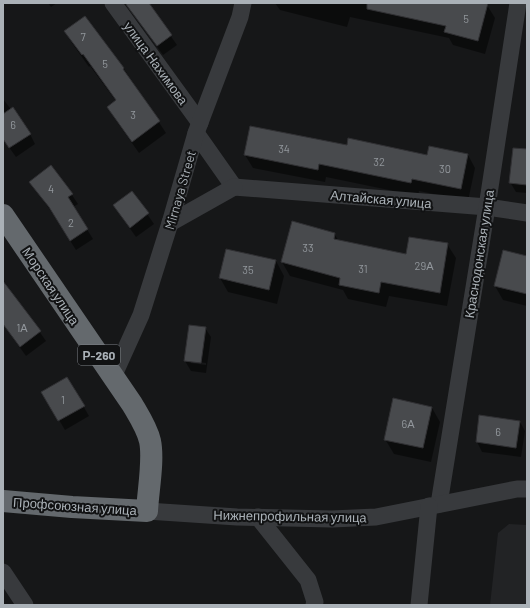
<svg xmlns="http://www.w3.org/2000/svg" width="530" height="608" font-family="Barlow,sans-serif">
<style>
.built{fill:#222325}
.shadow{fill:#0007;fill-rule:evenodd}
.building{fill:#484a4d;stroke:#313134}
.lines{fill:none;stroke-linecap:round;stroke-linejoin:round}
.minor{stroke:#383a3d;stroke-width:17}
.highway{stroke:#64696d;stroke-width:22}
.labels{text-anchor:middle;dominant-baseline:central;stroke-width:4;stroke-linejoin:round;paint-order:stroke}
.number-label{font-size:11px;fill:#92979c}
.shield{fill:#111213;stroke:#7c8186;stroke-width:1}
.shield-label{font-size:12px;font-weight:bold;fill:#aab1b7}
.street-label{font-size:13px;fill:#aab1b7;stroke:#111213}
</style>
<rect width="100%" height="100%" fill="#161718"/>
<path class="built" d="M509 524 527 525V605H490L498 533Z"/>
<g class="shadow">
<path d="M48 3H57L51 7Z"/>
<path d="M122 3H152L149 5 177 45 163 55 128 7Z"/>
<path d="M275 3H481L487 5 495 18 485 54 453 45 449 38 350 17 347 27 280 10Z"/>
<path d="M84 17 124 69 166 133 139 153 115 119 108 107 116 101 90 66 89 67 72 43 65 32Z"/>
<path d="M3 99 30 134 35 144 16 157 3 139Z"/>
<path d="M348 146 428 156 468 155 475 168 468 201 419 191 418 196 326 177 325 182 253 168 245 155Z"/>
<path d="M527 150V193L516 192 510 182Z"/>
<path d="M51 166 72 195 78 204 73 207 93 239 76 250 55 217 31 182Z"/>
<path d="M132 192 154 224 136 237 114 206Z"/>
<path d="M334 234 339 241 407 255 447 244 456 258 447 306 389 296 386 307 348 299 343 290 290 276 282 262Z"/>
<path d="M527 257V306L503 300 495 286Z"/>
<path d="M276 261 284 276 277 304 228 292 220 278Z"/>
<path d="M3 280 46 341 26 356 3 324Z"/>
<path d="M205 328 211 337 206 373 191 371 185 361ZM191 361 206 363V365L191 363Z"/>
<path d="M67 378 89 416 65 430 43 393Z"/>
<path d="M432 408 440 422 431 462 394 454 385 439Z"/>
<path d="M520 422 525 431 521 457 482 452 477 442Z"/>
</g>
<g class="building">
<path d="M125 3H149L172 35 157 46Z"/>
<path d="M367 3H488L478 41 444 32 446 26 367 9Z"/>
<path d="M85 16 124 68 123 69 160 121 132 142 107 107 116 100 83 54 82 55 64 31Z"/>
<path d="M13 107 31 134 9 148 3 139V114Z"/>
<path d="M250 126 347 145 348 138 427 155 429 146 468 154 461 189 412 179 411 183 319 164 318 170 244 155Z"/>
<path d="M513 148 527 149V185L509 183Z"/>
<path d="M51 165 73 194 68 197 88 229 70 241 49 207 29 182Z"/>
<path d="M132 191 149 213 130 228 113 205Z"/>
<path d="M292 221 335 233 334 239 406 254 409 237 448 243 440 293 381 282 379 293 339 285 340 278 281 262Z"/>
<path d="M226 249 276 260 269 290 219 278Z"/>
<path d="M503 250 527 256V294L494 286Z"/>
<path d="M3 281 41 331 20 347 3 324Z"/>
<path d="M189 325 206 327 201 363 184 361Z"/>
<path d="M67 377 85 406 58 421 41 392Z"/>
<path d="M393 398 432 407 423 448 384 440Z"/>
<path d="M479 415 520 421 516 448 476 442Z"/>
</g>
<g class="lines">
<g class="minor">
<path d="M113 3 200 123"/>
<path d="M196 133 234 187"/>
<path d="M234 187 487 207 527 213"/>
<path d="M170 223 234 187"/>
<path d="M113 377 141 315 170 223 196 133 240 17 243 3"/>
<path d="M439 504 487 207 518 3"/>
<path d="M147 511 237 517 332 519 376 517 517 489H527"/>
<path d="M258 517 308 580 315 602 314 605"/>
<path d="M3 572 25 605"/>
<path d="M419 605 429 506"/>
</g>
<path class="highway" d="M3 215 132 404C139 416 147 428 150 441 154 460 148 491 147 511L72 507 3 501"/>
</g>
<g class="labels">
<g class="number-label">
<text x="466" y="18">5</text>
<text x="83" y="36">7</text>
<text x="105" y="63">5</text>
<text x="133" y="114">3</text>
<text x="13" y="124">6</text>
<text x="284" y="148">34</text>
<text x="379" y="161">32</text>
<text x="445" y="168">30</text>
<text x="51" y="188">4</text>
<text x="71" y="222">2</text>
<text x="308" y="247">33</text>
<text x="424" y="265">29А</text>
<text x="363" y="268">31</text>
<text x="248" y="269">35</text>
<text x="22" y="327">1А</text>
<text x="63" y="399">1</text>
<text x="408" y="423">6А</text>
<text x="498" y="431">6</text>
</g>
<rect class="shield" x="78" y="345" width="42" height="20" rx="3"/>
<g class="shield-label">
<text x="99" y="355">Р-260</text>
</g>
<g class="street-label">
<text transform="translate(156 63) rotate(54)">улица Нахимова</text>
<text transform="translate(180 190) rotate(-74)">Mirnaya Street</text>
<text transform="translate(381 199) rotate(5)">Алтайская улица</text>
<text transform="translate(479 254) rotate(-81)">Краснодонская улица</text>
<text transform="translate(51 286) rotate(56)">Морская улица</text>
<text transform="translate(75 506) rotate(4)">Профсоюзная улица</text>
<text transform="translate(290 516) rotate(1)">Нижнепрофильная улица</text>
</g>
</g>
<rect width="530" height="608" fill="none" stroke="#aab1b7" stroke-width="8"/>
</svg>
